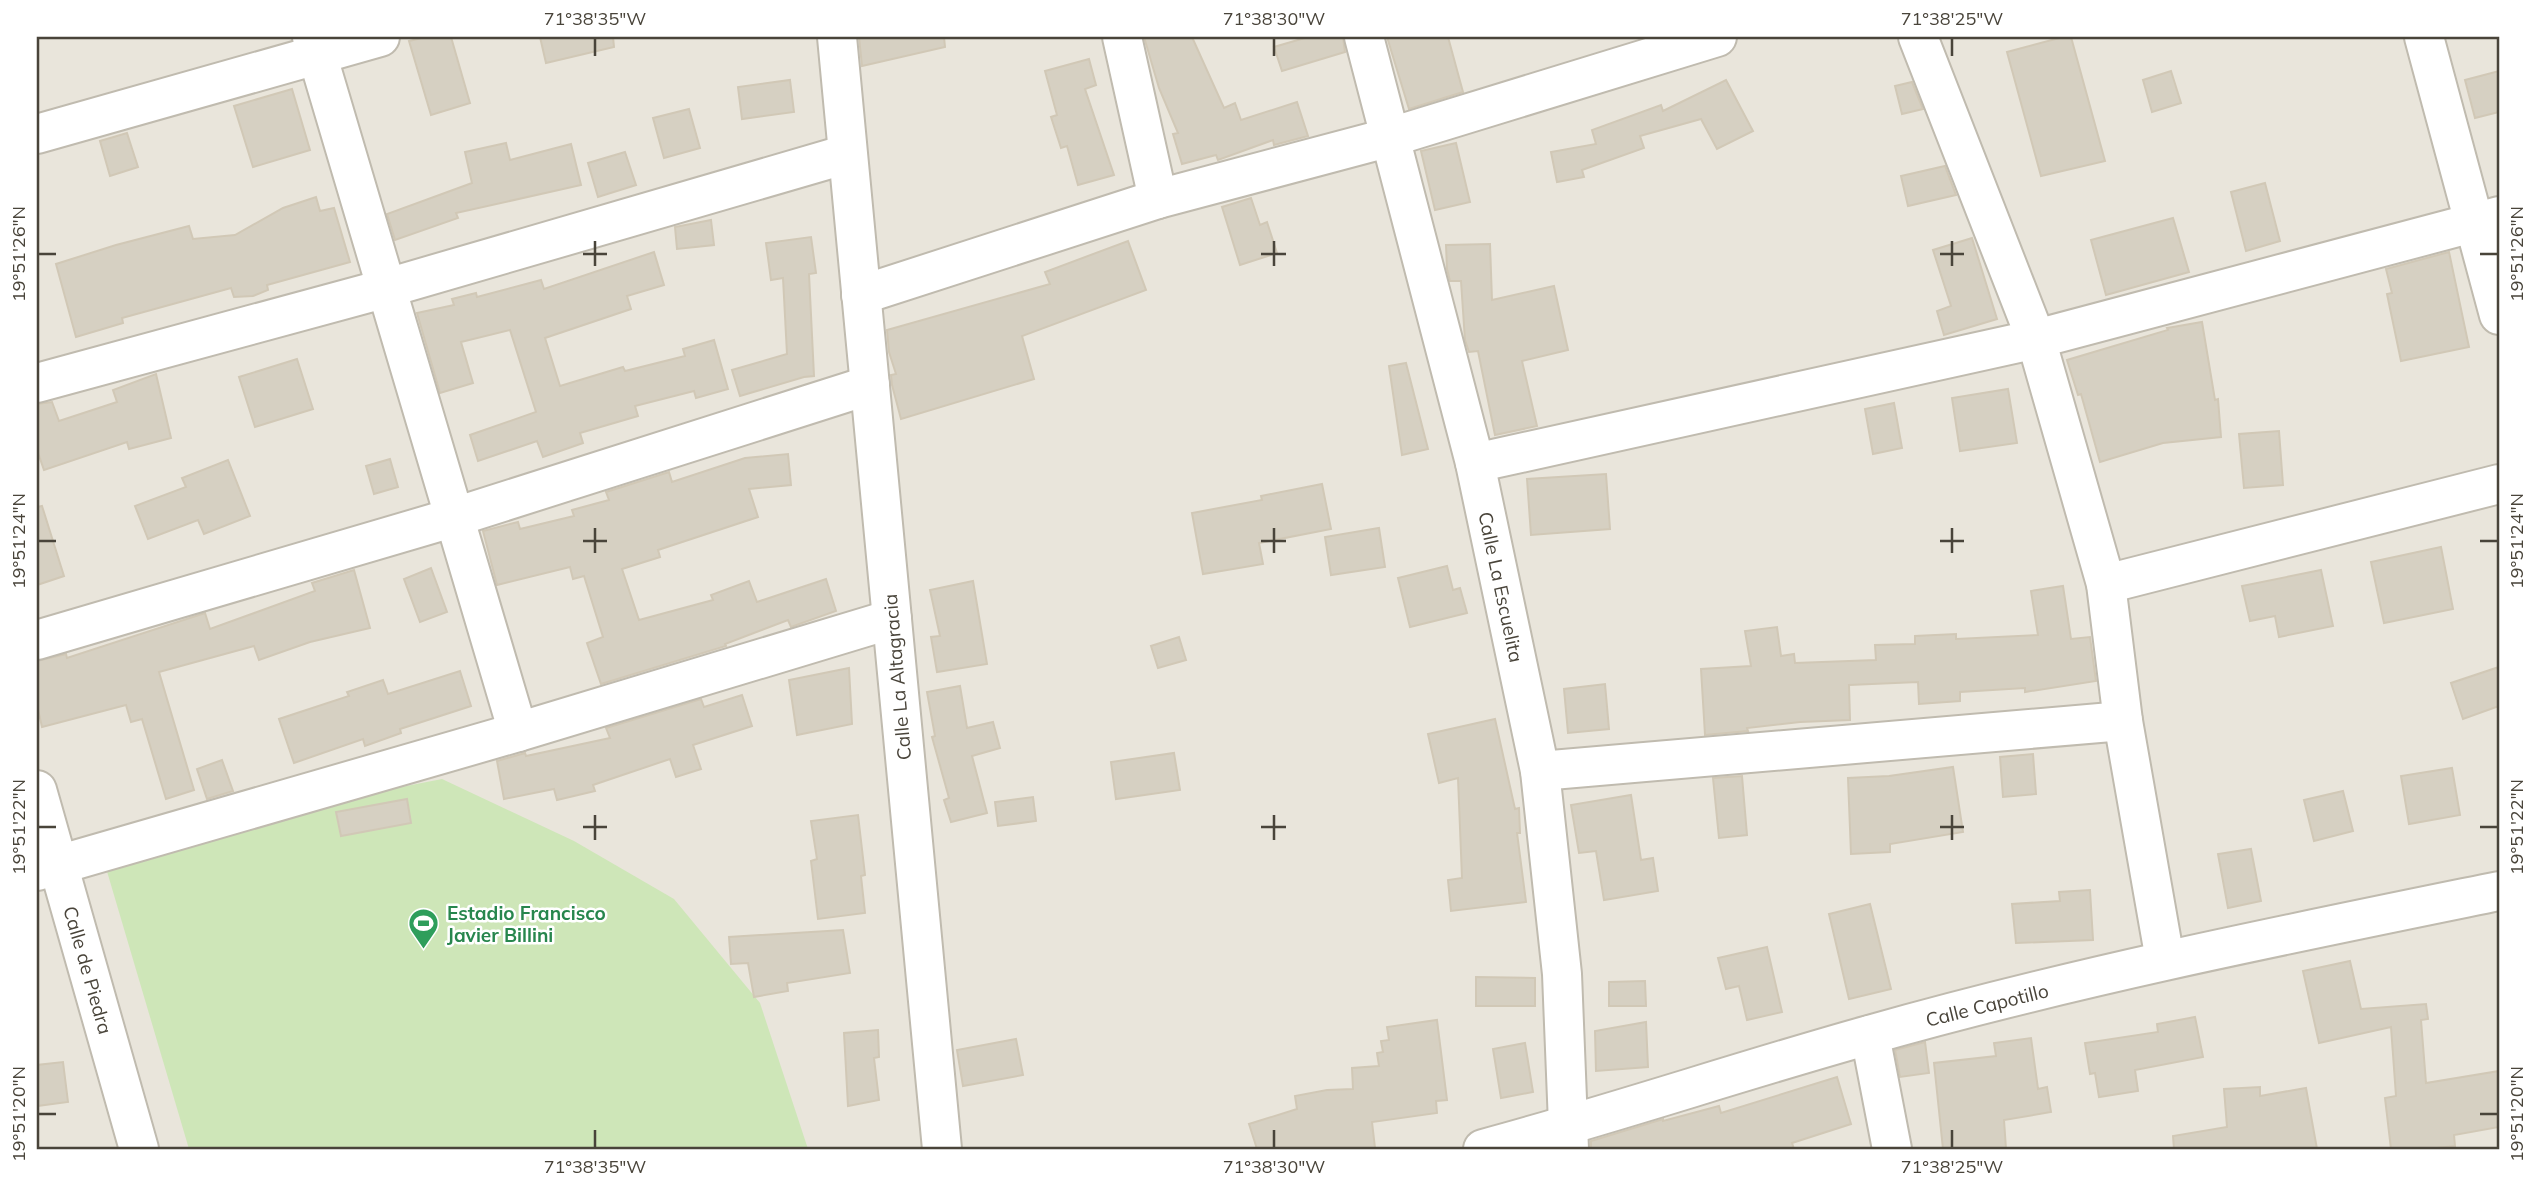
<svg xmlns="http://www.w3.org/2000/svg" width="2536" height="1186" font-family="Mulish,sans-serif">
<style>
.residential{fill:#e9e5db}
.green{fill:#cee6b8}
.building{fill:#d6d0c2;stroke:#d1c8b6;stroke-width:2}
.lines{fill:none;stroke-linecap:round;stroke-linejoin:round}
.minor-casing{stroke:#c0bbaf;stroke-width:42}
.minor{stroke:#fff;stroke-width:38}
.ticks{fill:none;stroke:#49443a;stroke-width:2.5}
.labels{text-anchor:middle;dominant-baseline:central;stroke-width:5;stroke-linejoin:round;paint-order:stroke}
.street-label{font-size:19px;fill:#49443a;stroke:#fff}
.leisure-label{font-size:19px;font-weight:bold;fill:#27864d;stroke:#fff;text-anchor:start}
.neatline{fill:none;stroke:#49443a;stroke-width:2.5}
.ticks-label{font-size:18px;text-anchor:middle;fill:#49443a}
</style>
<rect width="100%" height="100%" fill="#f5f3ec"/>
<rect class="residential" x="37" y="37" width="2462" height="1112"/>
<path class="green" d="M442 779 574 841 674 899 760 1003 808 1149H189L106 868 330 801Z"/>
<g class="building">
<path d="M426 37H451L470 103 431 115 409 41Z"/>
<path d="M540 37H613L614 47 546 63Z"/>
<path d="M859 37H944L945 47 862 66Z"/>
<path d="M1144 37H1192L1224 108 1235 103 1241 120 1297 102 1308 136 1274 145 1273 140 1218 160 1216 155 1182 164 1173 134 1178 133 1159 88Z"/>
<path d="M1308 37H1343L1345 52 1282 71 1274 47Z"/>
<path d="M1387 37H1448L1463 92 1409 109Z"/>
<path d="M2063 37H2071L2105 161 2041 176 2007 52Z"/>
<path d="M1089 59 1096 85 1085 89 1114 175 1078 185 1067 146 1061 148 1051 117 1057 115 1045 71Z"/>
<path d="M2171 71 2181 103 2152 112 2143 80Z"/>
<path d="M2499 71V112L2475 118 2465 80Z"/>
<path d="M790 80 794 112 742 119 738 87Z"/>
<path d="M1726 80 1753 131 1717 149 1701 119 1640 136 1644 148 1582 170 1584 177 1557 182 1551 152 1596 144 1592 130 1661 105 1663 111Z"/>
<path d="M1912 82 1923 109 1902 114 1895 86Z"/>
<path d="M292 89 310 150 253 167 234 106Z"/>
<path d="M689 109 700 148 664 158 653 118Z"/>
<path d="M127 133 138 167 110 176 100 141Z"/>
<path d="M506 143 510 160 571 144 581 185 456 213 458 218 395 240 387 214 472 183 465 152Z"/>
<path d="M1456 143 1470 202 1435 210 1421 151Z"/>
<path d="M625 152 636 185 598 197 588 163Z"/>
<path d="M1945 166 1956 195 1908 206 1901 176Z"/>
<path d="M2265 183 2280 241 2246 251 2231 192Z"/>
<path d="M316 197 320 211 334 208 350 262 267 285 268 290 253 296 234 297 231 288 122 318 123 323 76 337 56 264 116 245 189 226 193 239 235 235 283 208Z"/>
<path d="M1251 198 1260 225 1267 222 1277 253 1240 265 1222 207Z"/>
<path d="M2173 218 2189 272 2106 295 2091 240Z"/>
<path d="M711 220 714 245 677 249 675 227Z"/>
<path d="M811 237 816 273 809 274 814 376 804 377 740 396 732 370 787 354 783 278 771 280 766 243Z"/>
<path d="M1972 238 1997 319 1944 335 1937 311 1951 306 1933 250Z"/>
<path d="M1128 241 1146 290 1022 336 1034 379 901 419 892 385 891 375 896 374 889 352 887 330 1050 284 1045 272Z"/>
<path d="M1490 244 1492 300 1554 286 1568 350 1522 361 1537 426 1495 435 1478 351 1469 352 1465 340 1461 281H1450L1447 269 1446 245Z"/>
<path d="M654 252 664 285 627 296 631 309 545 338 560 386 623 367 625 371 685 356 683 349 714 340 728 389 696 398 694 391 635 406 638 416 580 433 583 443 543 457 537 441 478 461 470 435 536 412 510 330 461 342 473 383 440 393 417 313 454 305 452 299 476 293 477 297 541 280 544 289Z"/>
<path d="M2449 252 2469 347 2401 361 2387 294 2392 293 2386 269Z"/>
<path d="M2202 322 2215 400 2218 399 2221 437 2163 443 2100 462 2081 394 2078 395 2067 360 2168 330 2167 328Z"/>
<path d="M297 359 313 409 255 427 239 377Z"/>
<path d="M1406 363 1428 449 1402 455 1389 366Z"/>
<path d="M156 374 171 438 129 449 127 442 44 470 37 450V404L52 402 59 421 117 402 113 390Z"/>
<path d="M2008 389 2017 443 1960 451 1952 398Z"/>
<path d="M1894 403 1902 448 1873 454 1865 409Z"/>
<path d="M2279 431 2283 485 2244 488 2239 434Z"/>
<path d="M788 454 791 485 749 489 758 517 658 550 660 557 622 569 639 620 713 600 711 595 749 581 757 602 826 579 836 611 791 627 788 620 725 644 726 646 601 684 587 643 603 637 584 576 573 579 570 567 497 585 483 531 518 522 520 529 574 516 572 510 609 500 606 492 669 472 672 482 745 458Z"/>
<path d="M390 459 398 487 374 494 366 466Z"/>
<path d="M228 460 250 516 204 534 198 520 148 539 135 506 186 487 182 478Z"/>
<path d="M1606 474 1610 529 1531 535 1527 479Z"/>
<path d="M1322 484 1331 529 1259 543 1263 564 1203 574 1192 513 1262 500 1261 496Z"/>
<path d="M42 506 64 576 37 585V507Z"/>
<path d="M1379 528 1385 567 1331 575 1325 537Z"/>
<path d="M2441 547 2453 609 2384 623 2371 562Z"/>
<path d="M1447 566 1453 590 1460 588 1467 613 1410 627 1398 578Z"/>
<path d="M431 568 447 612 420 622 404 579Z"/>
<path d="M354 570 370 628 310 642 259 660 254 646 159 672 194 790 166 799 142 719 131 722 126 705 42 727 37 705V661L66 654 67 658 205 613 210 629 315 591 312 583Z"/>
<path d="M2321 570 2333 626 2279 637 2275 616 2250 621 2242 586Z"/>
<path d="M973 581 987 664 937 672 931 637 940 636 930 590Z"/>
<path d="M2063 586 2071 639 2090 637 2096 681 2025 692V688L1960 692V701L1919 704 1918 682 1849 685 1850 720 1800 722 1747 728 1748 731 1705 735 1701 669 1751 666 1745 631 1777 627 1781 656 1794 654 1795 663 1876 660 1875 645 1915 644V636L1956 634V639L2038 635 2031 591Z"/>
<path d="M1179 637 1186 660 1158 668 1151 646Z"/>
<path d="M2499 667V706L2463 719 2451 683Z"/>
<path d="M849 668 852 724 797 735 789 680Z"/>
<path d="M460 671 471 706 400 729 401 733 365 746 363 739 294 763 279 719 349 696 347 692 383 680 388 694Z"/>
<path d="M1605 684 1609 729 1568 733 1564 689Z"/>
<path d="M960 686 967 728 993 722 1000 748 972 756 987 813 951 822 944 800 949 798 932 737 935 736 927 692Z"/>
<path d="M742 695 752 726 693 745 701 769 676 777 670 759 593 785 595 791 557 800 554 789 504 799 497 761 525 753 526 756 610 738 606 728 701 699 704 707Z"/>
<path d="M1495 719 1515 809 1519 808 1520 833H1517L1526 902 1451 911 1448 880 1462 878 1458 778 1439 783 1428 734Z"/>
<path d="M1174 753 1180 790 1116 799 1111 762Z"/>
<path d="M2033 754 2036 794 2003 797 2000 757Z"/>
<path d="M222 760 233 791 207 799 197 769Z"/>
<path d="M1953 767 1963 832 1890 844V852L1851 854 1848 778 1889 776Z"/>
<path d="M2452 768 2460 815 2409 824 2401 776Z"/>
<path d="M1742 776 1747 835 1719 838 1713 778Z"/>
<path d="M2343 791 2353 831 2314 841 2304 800Z"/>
<path d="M1631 795 1641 860 1653 858 1658 891 1604 900 1596 851 1579 853 1571 805Z"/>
<path d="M1033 797 1036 821 998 826 995 802Z"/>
<path d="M407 799 411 823 341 836 336 812Z"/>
<path d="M858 815 865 875 861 876 865 913 818 919 811 861 817 859 811 821Z"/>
<path d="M2251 849 2261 901 2228 908 2218 854Z"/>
<path d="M2090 890 2093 940 2016 943 2012 904 2060 901 2059 892Z"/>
<path d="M1870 904 1891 989 1849 999 1829 914Z"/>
<path d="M843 930 850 973 787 983 788 991 754 997 748 963 731 964 729 937Z"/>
<path d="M1767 947 1782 1012 1747 1020 1739 986 1726 989 1718 958Z"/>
<path d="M2350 961 2361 1009 2426 1004 2428 1019 2421 1020 2426 1083 2499 1071V1127L2454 1135 2455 1146 2428 1149H2391L2385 1098 2396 1096 2391 1027 2319 1043 2303 971Z"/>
<path d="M1476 977 1535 978V1006H1476Z"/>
<path d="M1645 981 1646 1006H1609V982Z"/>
<path d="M2195 1017 2203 1057 2135 1070 2138 1091 2099 1097 2095 1073 2090 1074 2085 1043 2158 1032 2157 1024Z"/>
<path d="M1437 1020 1447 1100 1436 1101 1437 1113 1372 1122 1375 1148 1257 1149 1249 1124 1297 1109 1295 1096 1327 1090 1353 1089 1352 1068 1379 1066 1377 1053 1383 1052 1381 1041 1389 1040 1387 1027Z"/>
<path d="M1646 1022 1648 1067 1596 1071 1595 1031Z"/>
<path d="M878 1030 879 1057 874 1058 879 1100 848 1106 844 1033Z"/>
<path d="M2031 1038 2038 1089 2047 1087 2051 1112 2004 1120 2006 1149H1943L1934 1063 1996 1056 1994 1043Z"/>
<path d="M1016 1039 1023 1075 963 1086 957 1050Z"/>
<path d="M1925 1042 1929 1073 1900 1077 1895 1050Z"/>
<path d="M1525 1043 1533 1092 1501 1098 1493 1049Z"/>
<path d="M63 1062 68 1102 37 1106V1065Z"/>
<path d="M1837 1077 1851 1124 1792 1143 1794 1149H1591V1141L1663 1119V1121L1719 1106 1721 1113Z"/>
<path d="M2260 1087V1096L2306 1088 2317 1149H2174L2173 1136 2227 1127 2224 1089Z"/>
</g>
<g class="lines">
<defs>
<g id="minor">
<path d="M312 37 518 732"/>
<path d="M837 37 942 1149"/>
<path d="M1122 37 1158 199"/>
<path d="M1364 37 1475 463 1540 771 1562 974 1569 1149"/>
<path d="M1918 37 2036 339 2106 584 2123 721 2165 960"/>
<path d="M2424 37 2499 315"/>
<path d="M37 134 380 37"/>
<path d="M861 295 1158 199 1391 137 1717 37"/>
<path d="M37 383 387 288 847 154"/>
<path d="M1475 463 2036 339 2499 216"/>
<path d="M2106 584 2499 484"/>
<path d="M37 640 455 517 870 385"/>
<path d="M1540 771 2123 721"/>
<path d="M37 790 139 1149"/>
<path d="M37 871 518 732 892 619"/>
<path d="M1870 1035 1892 1149"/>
<path d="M1483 1149C1613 1114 1740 1071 1869 1035 2077 976 2288 934 2499 891"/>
</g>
</defs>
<use href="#minor" class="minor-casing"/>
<use href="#minor" class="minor"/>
</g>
<path class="ticks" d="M595 38V56M1274 38V56M1952 38V56M595 241V266M1274 241V266M1952 241V266M38 254H56M583 254H607M1261 254H1286M1940 254H1964M2480 254H2498M595 528V553M1274 528V553M1952 528V553M38 541H56M583 541H607M1261 541H1286M1940 541H1964M2480 541H2498M595 815V840M1274 815V840M1952 815V840M38 827H56M583 827H607M1261 827H1286M1940 827H1964M2480 827H2498M38 1114H56M2480 1114H2498M595 1130V1148M1274 1130V1148M1952 1130V1148"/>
<defs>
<symbol id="stadium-pin" viewBox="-11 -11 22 30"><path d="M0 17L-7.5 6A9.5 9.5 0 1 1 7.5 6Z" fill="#2e9e5b" stroke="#fff"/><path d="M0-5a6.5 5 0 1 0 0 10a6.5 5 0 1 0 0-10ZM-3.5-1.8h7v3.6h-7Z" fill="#fff"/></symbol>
</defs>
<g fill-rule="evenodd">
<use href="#stadium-pin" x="406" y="906" width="35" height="47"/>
</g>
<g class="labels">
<g class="street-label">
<text transform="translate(1501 587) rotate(78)">Calle La Escuelita</text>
<text transform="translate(897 677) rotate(-95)">Calle La Altagracia</text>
<text transform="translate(88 970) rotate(74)">Calle de Piedra</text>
<text transform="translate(1987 1005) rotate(-14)">Calle Capotillo</text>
</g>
<g class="leisure-label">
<text x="447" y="913">Estadio Francisco<tspan x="447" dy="22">Javier Billini</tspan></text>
</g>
</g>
<rect width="2536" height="1186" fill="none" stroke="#ffffff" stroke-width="77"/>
<rect x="38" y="38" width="2460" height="1110" class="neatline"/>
<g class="ticks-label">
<text x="595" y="25">71°38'35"W</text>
<text x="1274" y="25">71°38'30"W</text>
<text x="1952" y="25">71°38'25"W</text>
<text transform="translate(19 254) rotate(-90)" y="6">19°51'26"N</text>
<text transform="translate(2517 254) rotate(-90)" y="6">19°51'26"N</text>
<text transform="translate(19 541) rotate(-90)" y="6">19°51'24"N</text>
<text transform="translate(2517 541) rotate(-90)" y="6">19°51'24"N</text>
<text transform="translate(19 827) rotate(-90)" y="6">19°51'22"N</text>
<text transform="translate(2517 827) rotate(-90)" y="6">19°51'22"N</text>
<text transform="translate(19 1114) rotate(-90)" y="6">19°51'20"N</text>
<text transform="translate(2517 1114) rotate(-90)" y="6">19°51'20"N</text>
<text x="595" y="1173">71°38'35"W</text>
<text x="1274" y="1173">71°38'30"W</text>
<text x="1952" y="1173">71°38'25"W</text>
</g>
</svg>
